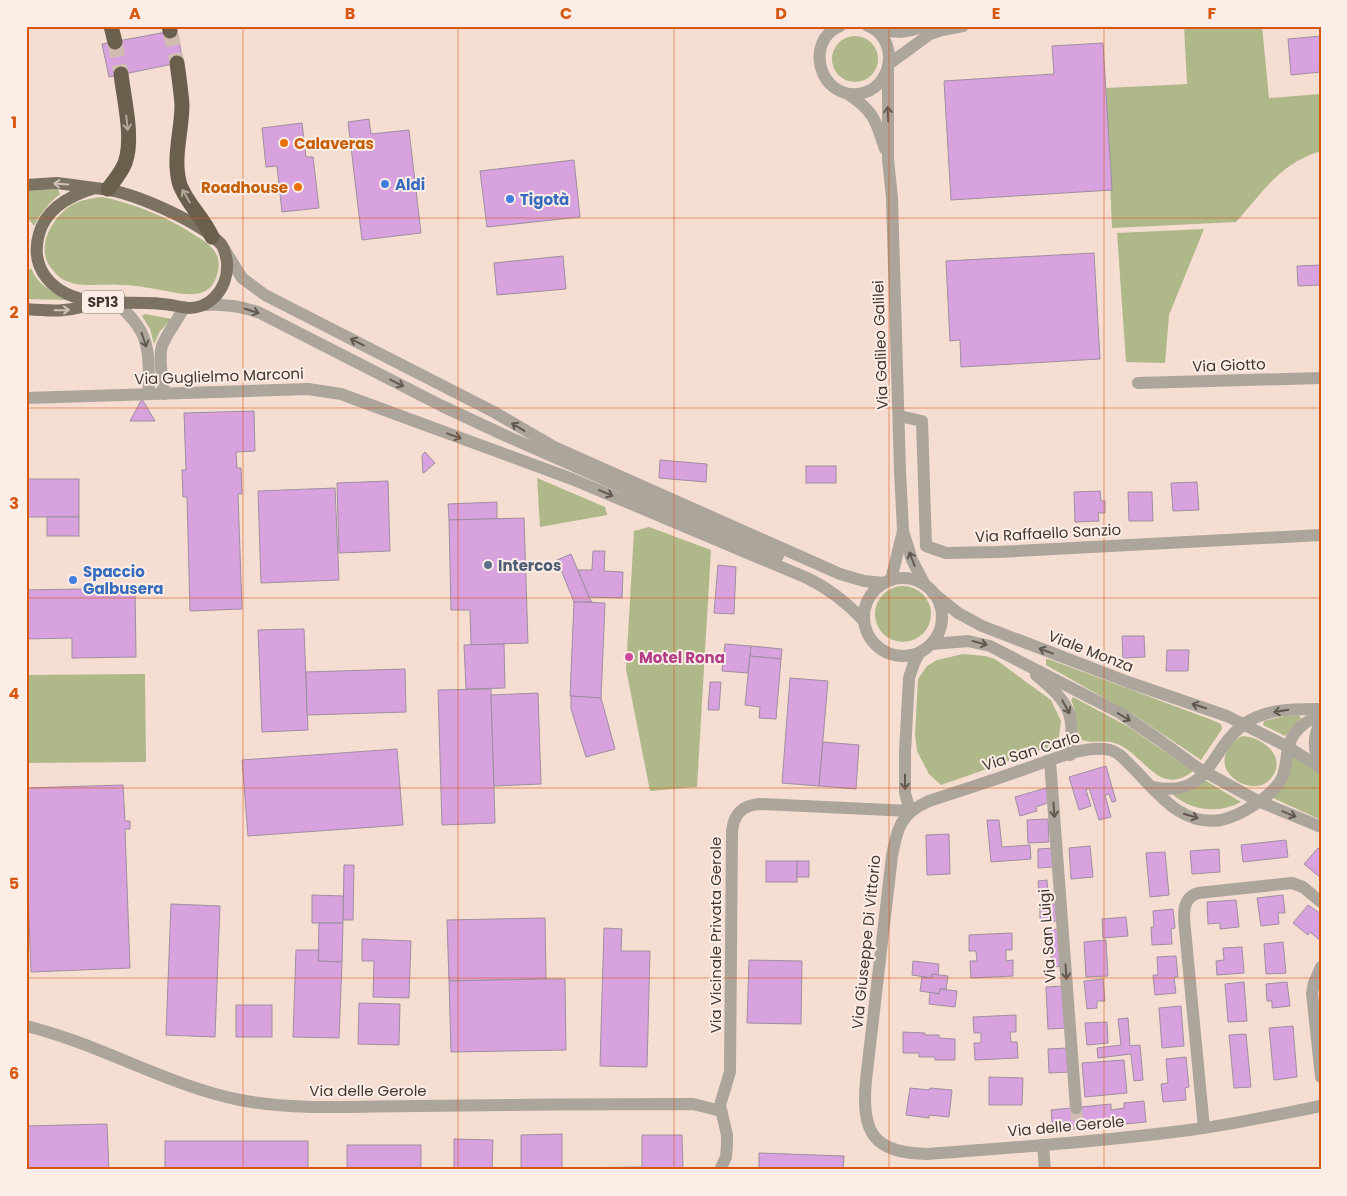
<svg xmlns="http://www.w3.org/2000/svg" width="1347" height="1196" font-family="Poppins,sans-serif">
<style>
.green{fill:#aeb889}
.building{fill:#d7a2dd;stroke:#9e8fa0}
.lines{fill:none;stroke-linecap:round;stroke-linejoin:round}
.minor-tunnel{stroke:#d2bcb2;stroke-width:12;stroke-dasharray:12 6;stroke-linecap:butt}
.highway-tunnel{stroke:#d2bcb2;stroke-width:15;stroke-dasharray:15 8;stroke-linecap:butt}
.minor{stroke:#aba59c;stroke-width:12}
.major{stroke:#7b7262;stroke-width:12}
.highway{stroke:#6a5f4d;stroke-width:15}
.oneway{stroke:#615852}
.oneway2{stroke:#b3a69a}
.oneway3{stroke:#cfc2b8}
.grid{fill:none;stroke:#d75610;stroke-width:1;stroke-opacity:0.55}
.food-dot{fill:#e8710a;stroke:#fcede6;stroke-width:2}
.shop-dot{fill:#3f7fe0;stroke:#fcede6;stroke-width:2}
.service-dot{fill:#5c6f8a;stroke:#fcede6;stroke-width:2}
.hotel-dot{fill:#d1479c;stroke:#fcede6;stroke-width:2}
.labels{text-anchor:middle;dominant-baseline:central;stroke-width:4;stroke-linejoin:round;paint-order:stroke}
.shield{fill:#fcede6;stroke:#796e69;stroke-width:1}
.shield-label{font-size:14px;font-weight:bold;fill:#413733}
.food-label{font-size:15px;font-weight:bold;fill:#c56008;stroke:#fcede6;text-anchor:start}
.shop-label{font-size:15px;font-weight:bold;fill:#366cbe;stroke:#fcede6;text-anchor:start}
.street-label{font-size:15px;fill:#413733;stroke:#fcede6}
.service-label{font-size:15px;font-weight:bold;fill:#4e5e75;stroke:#fcede6;text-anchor:start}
.hotel-label{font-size:15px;font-weight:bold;fill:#b23c85;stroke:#fcede6;text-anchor:start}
.neatline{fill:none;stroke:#d75610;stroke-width:2}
.grid-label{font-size:16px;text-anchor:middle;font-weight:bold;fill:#d75610}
</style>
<rect width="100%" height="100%" fill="#f6ddd2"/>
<g class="green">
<path d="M1184 26H1262L1269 98 1321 94V151C1279 164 1264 191 1236 222L1112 228 1106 88 1187 84Z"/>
<circle cx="855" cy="59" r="23"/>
<path d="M58 189 60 194C49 203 41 212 34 226L26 216V191Z"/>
<path d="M102 197C135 204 165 216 193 234 199 238 207 242 211 247 218 254 220 262 218 271 211 306 178 292 155 289 144 287 132 285 121 285 101 283 80 289 62 279 57 276 55 272 51 268 35 247 52 219 70 206 79 200 92 198 102 197Z"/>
<path d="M1204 229 1169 315 1165 363 1126 362 1117 233Z"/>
<path d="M31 268C38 285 51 291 67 300L26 299V274Z"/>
<path d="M145 314 172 319 160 331 154 344 150 329 142 316Z"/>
<path d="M537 478 605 507 607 515 540 527Z"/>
<path d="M649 527 711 550 697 787 650 791 626 669 634 531Z"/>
<circle cx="903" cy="614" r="28"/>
<path d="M963 654 985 656 995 659 1051 700 1061 721 1058 744 941 785 929 774 917 751 915 735 918 679 927 666 937 660Z"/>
<path d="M1046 659 1051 660 1212 720 1221 724 1222 729 1201 760 1134 715 1046 665Z"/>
<path d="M145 674 146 762 26 763V675Z"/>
<path d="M1073 697 1129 727 1193 771C1159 798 1144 754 1117 744 1106 739 1094 744 1082 740 1073 730 1078 713 1071 700Z"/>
<path d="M1299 715 1301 718 1285 736 1263 725 1264 721 1285 716Z"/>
<path d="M1243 736C1262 737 1287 756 1272 777 1256 801 1207 773 1231 745 1235 741 1237 738 1243 736Z"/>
<path d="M1292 756 1321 774V820L1273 798Z"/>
<path d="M1203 779 1241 802C1218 814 1193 811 1173 795Z"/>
</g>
<g class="building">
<path d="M177 30 183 62 109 77 102 44Z"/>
<path d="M1321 36V72L1291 75 1288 39Z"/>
<path d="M1103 43 1112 190 951 200 944 81 1054 74 1052 46Z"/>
<path d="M369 119 371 134 409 130 421 233 362 240 348 122Z"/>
<path d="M302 123 306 157H313L319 208 282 212 277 166 266 167 262 128Z"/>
<path d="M574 160 580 217 487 227 480 171Z"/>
<path d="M1094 253 1100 359 961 367 960 340 950 341 946 261Z"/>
<path d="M563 256 566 289 497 295 494 263Z"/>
<path d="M1321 265V285L1298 286 1297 266Z"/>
<path d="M142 399 155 421H130Z"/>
<path d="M254 411 255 451 236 452 237 468H241L242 494H238L242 609 190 611 187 497H183L182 470H186L184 413Z"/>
<path d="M425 452 435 463 425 472 423 473 422 455Z"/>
<path d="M660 460 707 464 706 482 659 478Z"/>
<rect x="806" y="466" width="30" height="17"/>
<rect x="26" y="479" width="53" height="38"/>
<path d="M388 481 390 551 339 553 337 483Z"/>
<path d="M1197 482 1199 510 1173 511 1171 483Z"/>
<path d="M335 488 339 580 261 583 258 491Z"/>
<path d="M1100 491 1101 501H1105V513H1098L1099 521 1075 522 1074 492Z"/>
<path d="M1128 492H1152L1153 521H1129Z"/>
<path d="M497 502V519L449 520 448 504Z"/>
<rect x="47" y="517" width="32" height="19"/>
<path d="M524 518 528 643 471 645 470 610H451L449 520Z"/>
<path d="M593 551H605L604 571 623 572 622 598 589 597 578 570H592Z"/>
<path d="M571 554 589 597 592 602H574L557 560Z"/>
<path d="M718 565 736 567 734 614 714 613Z"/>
<path d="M135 588 136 657 72 658V638L26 639V590Z"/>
<path d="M574 602 605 603 601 698 570 696Z"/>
<path d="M304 629 308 730 262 732 258 630Z"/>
<path d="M1122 636H1144L1145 657 1123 658Z"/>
<path d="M504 644 505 688 466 689 464 645Z"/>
<path d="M725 644 751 646 748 673 722 671Z"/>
<path d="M751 646 782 649 781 659 750 656Z"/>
<path d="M1167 650H1189L1188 671H1166Z"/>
<path d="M750 656 781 659 776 719 759 718 760 707 745 705Z"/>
<path d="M405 669 406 712 307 715 306 672Z"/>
<path d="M790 678 828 681 819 786 782 783Z"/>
<path d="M710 682H721L719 710H708Z"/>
<path d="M491 689 495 823 442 825 438 690Z"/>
<path d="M538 693 541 784 494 786 491 695Z"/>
<path d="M571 696 601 698 615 749 586 757 571 709Z"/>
<path d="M823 742 859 745 856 789 819 786Z"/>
<path d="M397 749 403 825 248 836 242 760Z"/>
<path d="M1106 766 1116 801 1112 802 1109 794 1105 795 1111 817 1099 820 1089 788 1086 790 1091 806 1079 810 1069 777Z"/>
<path d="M123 785 125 821H130V829H125L130 968 31 972 26 842V788Z"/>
<path d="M1046 788 1050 802 1036 807 1037 811 1020 816 1015 797Z"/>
<path d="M1048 819 1049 842 1028 843 1027 820Z"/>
<path d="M987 820H999L1002 847 1030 845 1031 859 991 862Z"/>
<path d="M949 834 950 874 927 875 926 835Z"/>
<path d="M1286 840 1288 857 1243 862 1241 845Z"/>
<path d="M1090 846 1093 877 1071 879 1069 848Z"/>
<path d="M1054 848V867L1038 868V849Z"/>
<path d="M1318 848 1321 850V878L1304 864Z"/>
<path d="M1219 849 1220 872 1192 874 1190 851Z"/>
<path d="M1165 852 1169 895 1150 897 1146 853Z"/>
<rect x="766" y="861" width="31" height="21"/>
<rect x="797" y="861" width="12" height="16"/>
<path d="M344 865H354L353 920H343Z"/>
<path d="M1047 880 1048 893H1039L1038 881Z"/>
<path d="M312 895 343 896V923H312Z"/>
<path d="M1283 895 1285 913H1278L1279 924 1261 926 1257 898Z"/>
<path d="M1236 900 1239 927 1220 929V923L1208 924 1207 902Z"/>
<path d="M171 904 220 906 215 1037 166 1035Z"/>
<path d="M1040 904H1056L1057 921 1040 922Z"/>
<path d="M1308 905 1321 914V941L1310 932 1308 935 1293 923Z"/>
<path d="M1173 909 1175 928 1171 929 1172 944 1152 945 1151 927H1154L1153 911Z"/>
<path d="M1126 917 1128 936 1103 938 1102 919Z"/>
<path d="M545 918 546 979 449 981 447 920Z"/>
<path d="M319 923H343L342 962 318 961Z"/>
<path d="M604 928 622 929 621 951H650L647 1067 600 1066Z"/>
<path d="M1061 929 1063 966 1052 967 1051 954H1046L1045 930Z"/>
<path d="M1012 933V950H1006V961L1013 960V976L971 978 970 961H977L976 951H969V935Z"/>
<path d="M362 939 411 941 409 998 373 997 374 961H362Z"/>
<path d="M1106 940 1108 976 1086 977 1084 942Z"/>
<path d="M1283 942 1286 973 1266 974 1264 944Z"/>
<path d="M1242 947 1244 973 1217 975 1216 961 1224 960 1223 948Z"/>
<path d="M296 950H319L318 961 342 962 339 1038 293 1037Z"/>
<path d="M1176 956 1178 977H1174L1176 993 1155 995 1153 975H1158L1157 957Z"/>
<path d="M749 960 802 961 801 1024 747 1023Z"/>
<path d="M913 961 939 964 938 975 932 974V978L912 975Z"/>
<path d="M932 974 948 976 946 989H940L939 994 920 991 922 977 932 978Z"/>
<path d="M546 979H565L566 1050 451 1052 449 981Z"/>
<path d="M1103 979 1105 1001H1097V1008L1087 1009 1084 981Z"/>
<path d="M1244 982 1247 1021 1228 1022 1225 984Z"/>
<path d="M1287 982 1290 1006 1272 1008V1001H1267L1266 984Z"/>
<path d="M1064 986 1067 1028 1048 1029 1046 987Z"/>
<path d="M940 989 957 991 955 1007 929 1004 930 992 939 994Z"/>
<path d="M359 1003 400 1004 399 1045 358 1044Z"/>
<rect x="236" y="1005" width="36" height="32"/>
<path d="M1181 1006 1184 1046 1162 1048 1159 1008Z"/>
<path d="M1016 1015V1032H1010L1011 1042H1017L1018 1058 975 1060 974 1043H981V1033H974L973 1017Z"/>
<path d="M1128 1018 1130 1046 1140 1045 1143 1080 1134 1081 1131 1054 1098 1058 1097 1048 1121 1045 1118 1019Z"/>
<path d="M1107 1022 1108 1043 1087 1045 1085 1023Z"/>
<path d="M1293 1026 1297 1077 1274 1080 1269 1028Z"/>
<path d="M903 1032 925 1033V1035H939V1038L955 1039V1060H935V1057H919V1053H903Z"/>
<path d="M1246 1034 1251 1087 1234 1088 1229 1035Z"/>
<path d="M1068 1048 1069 1072 1049 1073 1048 1049Z"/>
<path d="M1186 1057 1189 1087 1185 1088 1186 1100 1163 1102 1161 1084 1168 1083 1166 1059Z"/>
<path d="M1124 1060 1127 1093 1085 1097 1082 1063Z"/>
<path d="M989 1077 1023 1078 1022 1105H989Z"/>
<path d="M910 1088 929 1090 930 1088 952 1090 949 1117 929 1115V1118L906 1115Z"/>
<path d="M1144 1101 1146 1122 1053 1131 1051 1110 1111 1104V1110L1124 1108V1103Z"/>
<path d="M107 1124 109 1170H27L26 1126Z"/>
<path d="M562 1134V1170H521V1135Z"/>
<path d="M642 1135H682L683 1170H642Z"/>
<path d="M454 1139 493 1140 492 1170H454Z"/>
<rect x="165" y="1141" width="143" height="29"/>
<rect x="347" y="1145" width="74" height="25"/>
<path d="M759 1153 844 1156 843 1170H759Z"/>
<path d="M642 1167V1170H562V1168Z"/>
</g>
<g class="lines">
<path class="minor-tunnel" d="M1076 1108 1078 1128"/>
<g class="highway-tunnel">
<path d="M170 31 177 63"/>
<path d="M115 42 121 74"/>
</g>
<g class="minor">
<path d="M840 26C804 41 819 98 858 94 893 90 901 39 868 26"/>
<path d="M873 28C891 32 905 35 923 26"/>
<path d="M889 64 930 34 942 30 963 26"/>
<path d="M888 69V159L892 198 900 471 903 531 912 560 925 585"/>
<path d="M848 94C874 111 876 121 885 149"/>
<path d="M224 249 242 278 265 295 494 412 554 447 840 574 864 581 884 583"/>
<path d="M116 302C123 309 131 316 137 325 152 345 148 371 149 394"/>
<path d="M204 305C223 304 242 306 260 313L442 406 504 435 778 556"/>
<path d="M1138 383 1321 378"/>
<path d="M164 394C163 379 158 359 162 346 167 332 178 321 184 307"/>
<path d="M26 398 308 389 341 394 572 479 807 578C830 589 846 602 863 620"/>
<path d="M899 416 922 421 926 546 946 553 998 552 1321 535"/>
<circle cx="903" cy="617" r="39"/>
<path d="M891 580 903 531"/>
<path d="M933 593 958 613 982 626 1128 682 1227 716 1288 747 1321 768"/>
<path d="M932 644 968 641 990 646 1120 713 1158 739 1198 768 1258 801 1321 827"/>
<path d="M1036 675C1069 703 1075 711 1070 755"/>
<path d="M1321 716C1305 720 1291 732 1288 749 1286 758 1286 769 1282 778 1273 796 1240 816 1221 820 1180 827 1156 790 1131 766 1125 760 1119 752 1110 750 1085 744 1046 762 1022 770 991 781 960 791 929 801 901 813 897 828 892 856L866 1080C861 1133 873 1153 928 1154 1018 1147 1108 1141 1197 1129 1239 1123 1280 1114 1321 1106"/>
<path d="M1321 722C1312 737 1313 751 1321 766"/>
<path d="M1050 761 1076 1108"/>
<path d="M1153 787C1210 799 1208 752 1243 725 1265 708 1295 709 1321 709"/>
<path d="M910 811 905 793V752L909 678 914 663 920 652"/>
<path d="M1321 967 1314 983 1312 993 1321 1077"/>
<path d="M26 1026C100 1044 166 1085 240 1100 298 1111 359 1106 418 1106 510 1105 601 1104 693 1104L721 1111"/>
<path d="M1204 1128 1186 940C1185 924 1178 899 1198 893L1292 883 1303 887 1321 902"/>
<path d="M1043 1145 1045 1170"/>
<path d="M720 1170 726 1157 727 1145V1135L720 1105 730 1072 732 831C734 813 743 805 760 804L910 811"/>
</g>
<g class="major">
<path d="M26 185 57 183 110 190C140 196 200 222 221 244 225 249 226 256 227 262 229 288 209 313 181 307 149 299 118 306 87 300 53 294 29 269 39 234 46 208 71 195 95 188"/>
<path d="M26 309C50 311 74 313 96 301"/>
</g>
<g class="highway">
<path d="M111 26 115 42"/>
<path d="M169 26 170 31"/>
<path d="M177 63C179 77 181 91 182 105 182 131 172 159 180 185 187 204 204 218 212 237"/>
<path d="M108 189C114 181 121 173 125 163 134 139 124 100 121 74"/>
</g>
</g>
<defs><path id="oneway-shaft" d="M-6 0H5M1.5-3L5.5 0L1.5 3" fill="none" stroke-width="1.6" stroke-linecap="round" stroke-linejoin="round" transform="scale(1.25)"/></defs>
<g class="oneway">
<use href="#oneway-shaft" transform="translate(888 114) rotate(-92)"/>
<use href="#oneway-shaft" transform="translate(252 311) rotate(18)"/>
<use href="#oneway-shaft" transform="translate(144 340) rotate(71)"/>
<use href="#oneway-shaft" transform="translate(357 342) rotate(-153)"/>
<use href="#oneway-shaft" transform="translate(397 383) rotate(27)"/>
<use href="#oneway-shaft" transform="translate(518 427) rotate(-149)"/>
<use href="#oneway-shaft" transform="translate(454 436) rotate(20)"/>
<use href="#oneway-shaft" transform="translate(606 493) rotate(23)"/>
<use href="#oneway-shaft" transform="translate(912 559) rotate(-111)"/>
<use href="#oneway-shaft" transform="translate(980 643) rotate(15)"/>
<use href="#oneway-shaft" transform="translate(1046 651) rotate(-159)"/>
<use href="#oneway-shaft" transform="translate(1199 706) rotate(-162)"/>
<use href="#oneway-shaft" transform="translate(1066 707) rotate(61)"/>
<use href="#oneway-shaft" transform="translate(1281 711) rotate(170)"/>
<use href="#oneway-shaft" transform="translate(1124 717) rotate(31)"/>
<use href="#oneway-shaft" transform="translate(905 782) rotate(90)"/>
<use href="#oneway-shaft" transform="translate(1054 810) rotate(86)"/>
<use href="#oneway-shaft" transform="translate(1289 814) rotate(22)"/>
<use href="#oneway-shaft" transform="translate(1191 816) rotate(17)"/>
<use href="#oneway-shaft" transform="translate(1066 972) rotate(86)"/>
</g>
<g class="oneway2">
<use href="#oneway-shaft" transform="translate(127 123) rotate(84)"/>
<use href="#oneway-shaft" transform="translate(186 196) rotate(-120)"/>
</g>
<g class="oneway3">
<use href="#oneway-shaft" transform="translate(61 184) rotate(-176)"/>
<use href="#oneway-shaft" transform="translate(62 310) rotate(-1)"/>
</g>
<path class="grid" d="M243 26V1170M458 26V1170M674 26V1170M889 26V1170M1104 26V1170M26 218H1321M26 408H1321M26 598H1321M26 788H1321M26 978H1321"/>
<g class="food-dot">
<circle cx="284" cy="143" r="5"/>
<circle cx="298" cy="187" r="5"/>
</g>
<g class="shop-dot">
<circle cx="385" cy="184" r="5"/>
<circle cx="510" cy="199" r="5"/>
<circle cx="73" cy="580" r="5"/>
</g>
<circle class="service-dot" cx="488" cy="565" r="5"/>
<circle class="hotel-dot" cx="629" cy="657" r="5"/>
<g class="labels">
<rect class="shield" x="82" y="290.5" width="42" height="23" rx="4"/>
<g class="shield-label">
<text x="103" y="302">SP13</text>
</g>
<g class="food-label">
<text x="294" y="143">Calaveras</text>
<text x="288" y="187" text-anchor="end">Roadhouse</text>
</g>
<g class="shop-label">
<text x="395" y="184">Aldi</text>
<text x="520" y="199">Tigotà</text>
<text x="83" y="571">Spaccio<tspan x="83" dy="17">Galbusera</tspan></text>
</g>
<g class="street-label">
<text transform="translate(880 345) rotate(-92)">Via Galileo Galilei</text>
<text transform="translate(1229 365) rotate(-2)">Via Giotto</text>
<text transform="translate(219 376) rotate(-2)">Via Guglielmo Marconi</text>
<text transform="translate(1048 533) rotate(-3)">Via Raffaello Sanzio</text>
<text transform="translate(1091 651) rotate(21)">Viale Monza</text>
<text transform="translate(1031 751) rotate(-17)">Via San Carlo</text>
<text transform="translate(715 935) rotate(-90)">Via Vicinale Privata Gerole</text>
<text transform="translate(1047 936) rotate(-94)">Via San Luigi</text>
<text transform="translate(866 942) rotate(-84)">Via Giuseppe Di Vittorio</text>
<text x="368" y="1090">Via delle Gerole</text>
<text transform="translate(1066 1126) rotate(-5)">Via delle Gerole</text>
</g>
<g class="service-label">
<text x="498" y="565">Intercos</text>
</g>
<g class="hotel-label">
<text x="639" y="657">Motel Rona</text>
</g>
</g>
<rect width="1347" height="1196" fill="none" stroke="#fcede6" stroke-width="55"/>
<rect x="28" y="28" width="1292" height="1140" class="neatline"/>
<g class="grid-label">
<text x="135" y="19">A</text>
<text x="350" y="19">B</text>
<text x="566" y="19">C</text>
<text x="781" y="19">D</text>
<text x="996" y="19">E</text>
<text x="1212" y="19">F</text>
<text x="14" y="128">1</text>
<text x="14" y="318">2</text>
<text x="14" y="509">3</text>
<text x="14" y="699">4</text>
<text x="14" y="889">5</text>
<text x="14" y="1079">6</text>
</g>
</svg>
